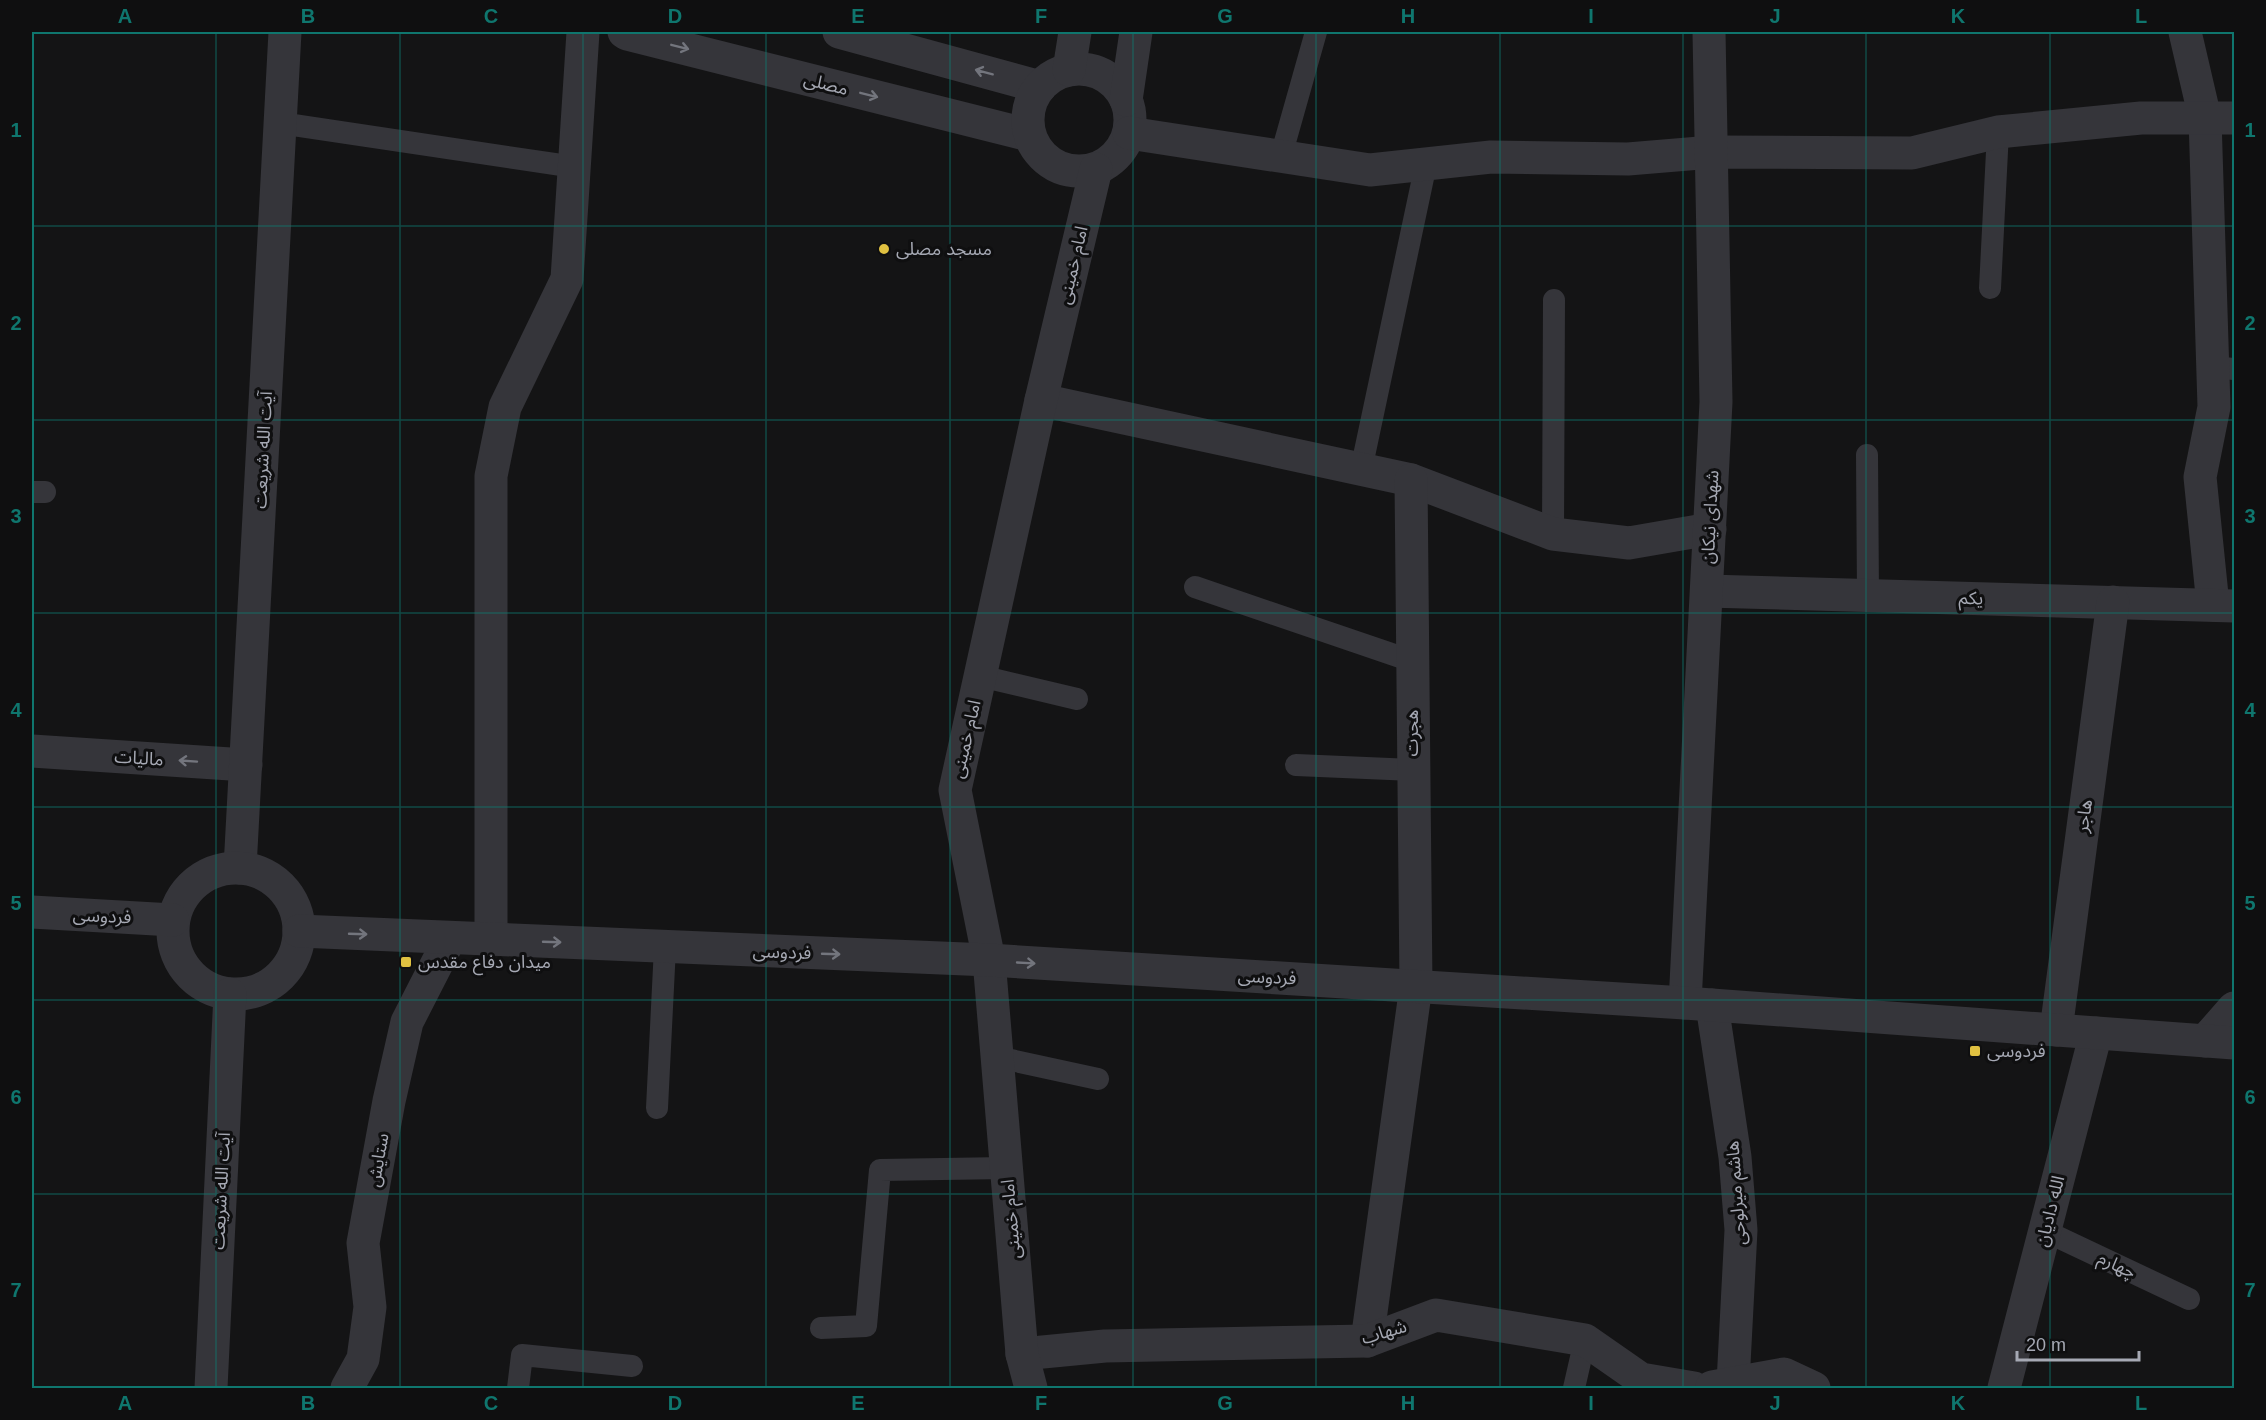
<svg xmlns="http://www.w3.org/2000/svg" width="2266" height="1420" font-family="Arial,'Noto Sans Arabic',sans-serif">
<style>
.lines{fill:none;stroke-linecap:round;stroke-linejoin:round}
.service{stroke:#35353a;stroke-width:22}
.minor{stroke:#35353a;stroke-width:33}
.tertiary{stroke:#35353a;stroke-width:33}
.oneway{stroke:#73757d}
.grid{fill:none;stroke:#0f766e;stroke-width:1.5;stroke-opacity:0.55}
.poi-dot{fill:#e0c141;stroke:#0f0f10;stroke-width:2}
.labels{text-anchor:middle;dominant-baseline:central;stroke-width:6;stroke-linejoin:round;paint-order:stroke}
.street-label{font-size:18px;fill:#a6a9b4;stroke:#0f0f10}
.poi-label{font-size:18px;fill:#a6a9b4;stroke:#0f0f10;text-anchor:start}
.neatline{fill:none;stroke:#0f766e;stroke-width:2}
.grid-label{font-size:20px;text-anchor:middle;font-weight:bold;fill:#0f766e}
</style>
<rect width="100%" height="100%" fill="#141415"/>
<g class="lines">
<g class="service">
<path d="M280 123 575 167"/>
<path d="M1281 156 1316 32"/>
<path d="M1990 288 1998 132"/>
<path d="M2212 367 2234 369"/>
<path d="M1867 455 1868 595"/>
<path d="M1361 470 1426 164"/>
<path d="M32 492H45"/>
<path d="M1553 534 1554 300"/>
<path d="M1195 587 1412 661"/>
<path d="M980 676 1077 699"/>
<path d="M1296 765 1413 770"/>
<path d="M997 1057 1098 1079"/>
<path d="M657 1108 665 947"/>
<path d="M2045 1231 2189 1299"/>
<path d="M821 1328 866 1326 880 1170 1006 1168"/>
<path d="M518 1388 522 1355 632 1366"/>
<path d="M1574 1388 1585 1340"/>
</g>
<g class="minor">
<path d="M624 32 627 34 1029 135"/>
<path d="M839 32 1040 87"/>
<path d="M2185 32 2205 118 2214 407 2200 477 2213 605"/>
<circle cx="1079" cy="120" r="51"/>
<path d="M1069 70 1075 32"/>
<path d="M1126 100 1136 32"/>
<path d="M1129 133 1370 170 1491 157 1628 159 1712 152 1912 153 1998 132 2141 118H2234"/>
<path d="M1041 400 1411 480 1553 534 1629 543 1710 529"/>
<path d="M1707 591 2234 606"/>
<path d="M32 751 246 765"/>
<path d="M491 939V476L505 407 567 279 583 32"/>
<path d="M1685 1003 1716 402 1709 32"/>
<path d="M1712 1005 1735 1157 1741 1230 1733 1383"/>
<path d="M2056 1030 2113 602"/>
<path d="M2205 1041 2234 1008"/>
<path d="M1367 1341 1416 986 1411 480"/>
<path d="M1022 1354 1105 1346 1367 1341 1436 1315 1585 1340 1641 1379 1694 1388"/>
<path d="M1712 1387 1784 1374 1814 1388"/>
<path d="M347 1388 363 1359 370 1307 363 1243 389 1101 407 1022 450 938"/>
<path d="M1031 1388 1022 1354 989 960 955 790 1041 400 1096 169"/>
<path d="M2004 1388 2096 1033"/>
</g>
<g class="tertiary">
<path d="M240 868 285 32"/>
<circle cx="236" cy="931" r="63"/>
<path d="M32 912 173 920"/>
<path d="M299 931 989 960 1685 1003 2234 1043"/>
<path d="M211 1388 230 994"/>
</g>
</g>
<defs><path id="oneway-shaft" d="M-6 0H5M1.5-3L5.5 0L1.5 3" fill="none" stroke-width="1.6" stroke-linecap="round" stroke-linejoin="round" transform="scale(1.5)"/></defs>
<g class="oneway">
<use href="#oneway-shaft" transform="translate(680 47) rotate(14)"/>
<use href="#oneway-shaft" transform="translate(984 72) rotate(-165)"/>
<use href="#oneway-shaft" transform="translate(869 95) rotate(14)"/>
<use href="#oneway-shaft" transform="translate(188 761) rotate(-176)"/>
<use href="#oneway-shaft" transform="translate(358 934) rotate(2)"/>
<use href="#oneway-shaft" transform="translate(552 942) rotate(2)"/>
<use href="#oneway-shaft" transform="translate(831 954) rotate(2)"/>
<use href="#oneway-shaft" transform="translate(1026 963) rotate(3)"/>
</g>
<path class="grid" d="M216 32V1388M400 32V1388M583 32V1388M766 32V1388M950 32V1388M1133 32V1388M1316 32V1388M1500 32V1388M1683 32V1388M1866 32V1388M2050 32V1388M32 226H2234M32 420H2234M32 613H2234M32 807H2234M32 1000H2234M32 1194H2234"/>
<g class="poi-dot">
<circle cx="884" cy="249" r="6"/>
<rect x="400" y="956" width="12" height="12" rx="3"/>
<rect x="1969" y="1045" width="12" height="12" rx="3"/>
</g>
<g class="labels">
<g class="street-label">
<text transform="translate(826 84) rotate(14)">مصلی</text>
<text transform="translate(1073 265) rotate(-77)">امام خمینی</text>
<text transform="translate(263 450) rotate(-87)">آیت الله شریعت</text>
<text transform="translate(1710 517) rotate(-87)">شهدای نیکان</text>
<text transform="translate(1971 598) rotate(2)">یکم</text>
<text transform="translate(1412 733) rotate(-90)">هجرت</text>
<text transform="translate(966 739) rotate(-77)">امام خمینی</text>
<text transform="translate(139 758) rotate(4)">مالیات</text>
<text transform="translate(2084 816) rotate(-82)">هاجر</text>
<text transform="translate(102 916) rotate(3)">فردوسی</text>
<text transform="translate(782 952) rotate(2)">فردوسی</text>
<text transform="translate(1267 977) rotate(3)">فردوسی</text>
<text transform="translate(378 1160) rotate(-80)">ستایش</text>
<text transform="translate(221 1191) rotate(-87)">آیت الله شریعت</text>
<text transform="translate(1736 1193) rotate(-94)">هاشم میرلوحی</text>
<text transform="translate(2050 1211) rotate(-76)">الله دادیان</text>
<text transform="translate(1011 1219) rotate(-95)">امام خمینی</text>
<text transform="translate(2117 1265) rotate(25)">چهارم</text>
<text transform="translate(1384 1332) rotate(-16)">شهاب</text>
</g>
<g class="poi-label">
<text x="896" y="249">مسجد مصلی</text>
<text x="418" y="962">میدان دفاع مقدس</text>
<text x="1987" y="1051">فردوسی</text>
</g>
</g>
<rect width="2266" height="1420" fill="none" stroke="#0f0f10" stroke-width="66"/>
<path d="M2017 1351v9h122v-9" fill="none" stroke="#a6a9b4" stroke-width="3"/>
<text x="2026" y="1351" font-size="18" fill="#a6a9b4" stroke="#0f0f10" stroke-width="4.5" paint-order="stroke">20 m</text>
<rect x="33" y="33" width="2200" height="1354" class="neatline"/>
<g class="grid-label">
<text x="125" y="23">A</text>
<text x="308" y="23">B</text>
<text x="491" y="23">C</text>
<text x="675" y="23">D</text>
<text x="858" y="23">E</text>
<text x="1041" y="23">F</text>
<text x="1225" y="23">G</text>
<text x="1408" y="23">H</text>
<text x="1591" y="23">I</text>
<text x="1775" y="23">J</text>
<text x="1958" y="23">K</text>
<text x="2141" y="23">L</text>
<text x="16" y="137">1</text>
<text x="2250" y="137">1</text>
<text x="16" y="330">2</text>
<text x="2250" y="330">2</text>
<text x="16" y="523">3</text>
<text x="2250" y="523">3</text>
<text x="16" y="717">4</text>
<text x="2250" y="717">4</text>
<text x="16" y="910">5</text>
<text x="2250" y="910">5</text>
<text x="16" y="1104">6</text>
<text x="2250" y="1104">6</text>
<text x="16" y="1297">7</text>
<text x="2250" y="1297">7</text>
<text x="125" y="1410">A</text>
<text x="308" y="1410">B</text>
<text x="491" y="1410">C</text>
<text x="675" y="1410">D</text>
<text x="858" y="1410">E</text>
<text x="1041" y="1410">F</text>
<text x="1225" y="1410">G</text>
<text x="1408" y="1410">H</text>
<text x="1591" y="1410">I</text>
<text x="1775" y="1410">J</text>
<text x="1958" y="1410">K</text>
<text x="2141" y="1410">L</text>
</g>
</svg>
